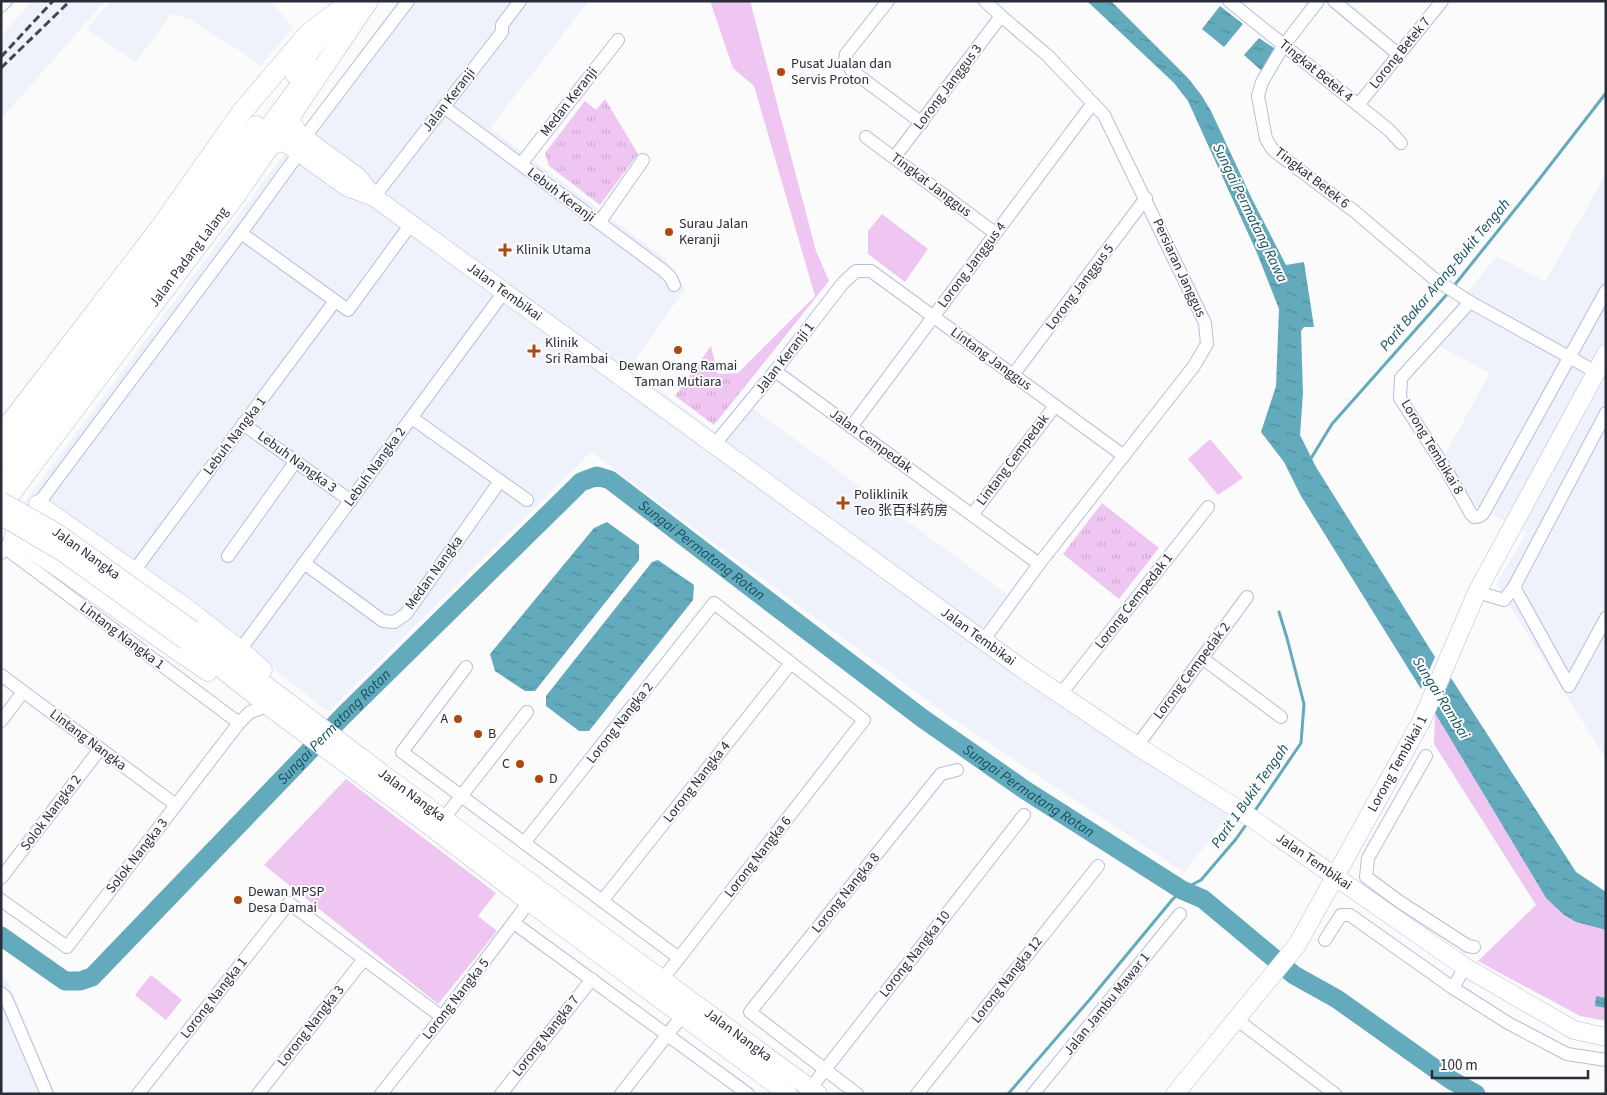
<svg xmlns="http://www.w3.org/2000/svg" width="1607" height="1095" font-family="'Source Sans 3','Noto Sans SC',sans-serif">
<style>
.built{fill:#eff2fa}
.grass{fill:#efc6f1}
.park{fill:url(#park-tufts)}
.water{fill:url(#water-ripples)}
.lines{fill:none;stroke-linecap:round;stroke-linejoin:round}
.stream{stroke:#63aabd;stroke-width:3}
.river{stroke:#63aabd;stroke-width:19}
.street-casing{stroke:#b5bfde;stroke-width:14}
.secondary-casing{stroke:#b5bfde;stroke-width:19}
.primary-casing{stroke:#b5bfde;stroke-width:21}
.street{stroke:#fff;stroke-width:12}
.secondary{stroke:#fff;stroke-width:18}
.primary{stroke:#fff;stroke-width:20}
.rail{stroke:#454853;stroke-width:3;stroke-dasharray:8 4;stroke-linecap:butt}
.secondary-bridge-casing{stroke:#b5bfde;stroke-width:19;stroke-linecap:butt}
.secondary-bridge{stroke:#fff;stroke-width:18}
.poi-dot{fill:#ac4910;stroke:#fbfbfb;stroke-width:2}
.labels{text-anchor:middle;dominant-baseline:central;stroke-width:4;stroke-linejoin:round;paint-order:stroke}
.street-label{font-size:14px;fill:#292d39;stroke:#fbfbfb}
.poi-label{font-size:14px;fill:#292d39;stroke:#fbfbfb;text-anchor:start}
.water-label{font-size:15px;font-style:italic;fill:#145160;stroke:#fbfbfb}
</style>
<defs>
<pattern id="park-tufts" width="24" height="20" patternUnits="userSpaceOnUse" patternTransform="scale(1.25)"><rect width="24" height="20" fill="#efc6f1"/><path d="M3 7l-1-3M5 7V3M7 7l1-3M15 17l-1-3M17 17v-4M19 17l1-3" fill="none" stroke="#cdaacf"/></pattern>
<pattern id="water-ripples" width="26" height="14" patternUnits="userSpaceOnUse" patternTransform="scale(1.25)"><rect width="26" height="14" fill="#63aabd"/><path d="M2 4q2-2 4 0t4 0M15 11q2-2 4 0t4 0" fill="none" stroke="#528b9b"/></pattern>
</defs>
<rect width="100%" height="100%" fill="#fbfbfb"/>
<g class="built">
<path d="M32 1H105L1 119V37Z"/>
<path d="M111 1H271L293 28 260 66 239 50 213 35 190 19 171 14 136 62 86 29Z"/>
<path d="M398 1H589L490 128 663 257 685 289 630 367 721 436 747 404 1008 595 971 641 1231 813 1184 872 943 712 591 452 328 712 234 637 25 502Z"/>
<path d="M1606 174V759L1496 584 1527 532 1473 505 1443 458 1490 373 1428 340 1497 256 1545 282Z"/>
<path d="M1 975 8 981 55 1094H1Z"/>
</g>
<g class="grass">
<path d="M710 1H750L816 251 829 281 751 379 738 373 815 296 754 86 733 68Z"/>
<path d="M882 214 928 249 905 282 868 254V231Z"/>
<path d="M1210 439 1243 478 1218 495 1188 459Z"/>
<path d="M1435 713 1546 898 1564 915 1576 922 1606 930V1021L1580 1016 1478 961 1536 905 1434 744Z"/>
<path d="M346 779 496 893 478 916 497 931 438 1004 264 865Z"/>
<path d="M151 975 182 1000 166 1020 135 995Z"/>
</g>
<g class="park">
<path d="M605 99 638 154 600 205 549 166 545 153 585 101 596 110Z"/>
<path d="M711 346 718 374 738 373 751 379 714 425 675 396Z"/>
<path d="M1102 503 1159 548 1119 599 1063 554Z"/>
</g>
<g class="water">
<path d="M1087 1H1111L1188 78 1202 96 1211 111 1252 199 1286 265 1304 262 1314 327H1304L1301 331 1303 393 1300 435 1316 467 1435 657 1421 689 1301 496 1284 462 1261 432 1276 386 1279 309 1257 253 1188 101 1174 83Z"/>
<path d="M1220 6 1243 24 1224 47 1202 29Z"/>
<path d="M1259 38 1274 48 1276 58 1264 73 1244 55Z"/>
<path d="M607 522 639 545V560L535 691H525L495 671 490 654 594 528Z"/>
<path d="M658 560 694 585 693 600 589 731H579L546 706V696L652 562Z"/>
<path d="M1451 678 1576 872 1606 892V930L1576 922 1564 915 1546 898 1435 713Z"/>
<path d="M1596 996 1606 998V1008L1595 1006Z"/>
</g>
<g class="lines">
<g class="stream">
<path d="M1453 287 1537 182 1606 93"/>
<path d="M1310 460 1332 424 1449 292"/>
<path d="M1254 812 1301 743 1304 704 1287 638 1279 612"/>
<path d="M1008 1094 1091 998 1172 900 1182 890 1201 880 1236 839 1248 822"/>
</g>
<path class="river" id="s1" d="M1 936 65 981H80L92 977 344 715 581 482 597 476 610 480 922 718 1025 790 1182 890 1203 899 1294 975 1337 999 1451 1080 1476 1094"/>
<defs>
<g id="street">
<path d="M888 1 846 54 845 60 851 70 922 123"/>
<path d="M1229 1 1389 130 1401 143"/>
<path d="M1318 1 1284 45 1262 82 1258 96 1266 139 1273 150 1354 211 1433 278 1470 302 1596 372"/>
<path d="M1334 1 1398 54"/>
<path d="M1 6 6 1"/>
<path d="M1358 105 1442 1"/>
<path d="M444 107 664 271 671 278 674 285"/>
<path d="M866 137 995 233"/>
<path d="M304 138 408 1"/>
<path d="M894 158 1001 16"/>
<path d="M521 164 618 40"/>
<path d="M374 197 502 32V25L520 1"/>
<path d="M599 223 643 160"/>
<path d="M241 233 348 310 411 224"/>
<path d="M1470 302 1401 378 1400 398 1447 471 1471 514 1474 517C1479 517 1482 516 1484 512L1606 291"/>
<path d="M775 371 1039 564"/>
<path d="M1013 375 1146 198"/>
<path d="M412 418 527 500"/>
<path d="M243 424 351 501"/>
<path d="M851 427 1093 103"/>
<path d="M714 445 775 371 843 283 856 271H871L1124 456"/>
<path d="M33 511 241 233 299 153"/>
<path d="M972 515 1055 406"/>
<path d="M5 548 239 723"/>
<path d="M1 553 18 531"/>
<path d="M228 556 296 461"/>
<path d="M304 563 383 621 394 622 406 614 500 481"/>
<path d="M134 571 335 301"/>
<path d="M1514 587 1569 686"/>
<path d="M1477 592 1504 600 1514 587 1606 413"/>
<path d="M983 641 1039 564 1194 366 1207 344 1205 323 1104 115 1048 56 1001 16 985 1"/>
<path d="M246 642 504 292"/>
<path d="M1202 658 1281 717"/>
<path d="M466 667 402 752 679 958"/>
<path d="M1 675 176 805"/>
<path d="M1569 686 1606 618"/>
<path d="M1060 695 1208 507"/>
<path d="M1 721 23 692"/>
<path d="M1137 746 1247 597"/>
<path d="M1426 756 1368 858 1366 877 1400 902 1468 946 1474 947"/>
<path d="M444 818 527 712"/>
<path d="M524 843 714 603 864 720 658 985"/>
<path d="M1 878 100 749"/>
<path d="M1 900 67 947 239 723 250 712 262 708"/>
<path d="M602 901 791 663"/>
<path d="M514 923 748 1094"/>
<path d="M1325 940 1341 915H1350L1453 988 1508 1023 1567 1054 1606 1060"/>
<path d="M1453 988 1465 967"/>
<path d="M1 993 6 998 47 1094"/>
<path d="M1236 1019 1335 1094"/>
<path d="M138 1094 289 903 442 1017"/>
<path d="M258 1094 364 959"/>
<path d="M381 1094 442 1017 529 902"/>
<path d="M501 1094 592 979"/>
<path d="M621 1094 682 1016"/>
<path d="M806 1094 1024 815"/>
<path d="M857 1094 750 1012 941 774 957 770"/>
<path d="M917 1094 1098 866"/>
<path d="M1033 1094 1180 914"/>
</g>
<g id="secondary">
<path d="M294 74 338 14"/>
<path d="M289 118 299 134 358 177 374 197"/>
<path id="s2" d="M270 146 282 142 287 144 347 187 374 197 1021 668 1137 746 1244 813 1465 967 1574 1030 1606 1037"/>
<path d="M1 458 256 125"/>
<path d="M1 484 72 394 312 68"/>
<path d="M38 504 181 604 241 650 263 670"/>
<path d="M13 537C79 581 142 628 208 672"/>
<path id="s3" d="M193 630 383 774 818 1094"/>
<path d="M186 641 272 709 419 818 529 902 788 1094"/>
<path id="s4" d="M1175 1094 1297 945 1422 720 1477 592 1606 354"/>
</g>
<g id="primary">
<path d="M1 435 160 228 241 113 308 34 341 9 347 1"/>
<path id="s5" d="M1 506 235 196 289 118 368 1"/>
</g>
</defs>
<use href="#street" class="street-casing"/>
<use href="#secondary" class="secondary-casing"/>
<use href="#primary" class="primary-casing"/>
<use href="#street" class="street"/>
<use href="#secondary" class="secondary"/>
<use href="#primary" class="primary"/>
<g class="rail">
<path d="M1 57 53 1"/>
<path d="M1 68 70 1"/>
</g>
<defs>
<g id="secondary-bridge">
<path id="s6" d="M1 501 56 532 193 630"/>
<path d="M1 516 62 552 186 641"/>
</g>
</defs>
<use href="#secondary-bridge" class="secondary-bridge-casing"/>
<use href="#secondary-bridge" class="secondary-bridge"/>
</g>
<g class="poi-dot">
<circle cx="781" cy="72" r="5"/>
<circle cx="669" cy="232" r="5"/>
<path d="M502.5 242.5h5v5h5v5h-5v5h-5v-5h-5v-5h5z"/>
<circle cx="678" cy="350" r="5"/>
<path d="M531.5 343.5h5v5h5v5h-5v5h-5v-5h-5v-5h5z"/>
<path d="M840.5 495.5h5v5h5v5h-5v5h-5v-5h-5v-5h5z"/>
<circle cx="458" cy="719" r="5"/>
<circle cx="478" cy="734" r="5"/>
<circle cx="520" cy="764" r="5"/>
<circle cx="539" cy="779" r="5"/>
<circle cx="238" cy="900" r="5"/>
</g>
<g class="labels">
<g class="street-label">
<text transform="translate(1400 53) rotate(-51)">Lorong Betek 7</text>
<text transform="translate(1316 71) rotate(39)">Tingkat Betek 4</text>
<text transform="translate(948 87) rotate(-53)">Lorong Janggus 3</text>
<text transform="translate(449 100) rotate(-52)">Jalan Keranji</text>
<text transform="translate(569 102) rotate(-52)">Medan Keranji</text>
<text transform="translate(1312 178) rotate(38)">Tingkat Betek 6</text>
<text transform="translate(931 185) rotate(37)">Tingkat Janggus</text>
<text transform="translate(561 195) rotate(37)">Lebuh Keranji</text>
<text stroke="none"><textPath href="#s5" startOffset="312">Jalan Padang Lalang</textPath></text>
<text transform="translate(972 265) rotate(-53)">Lorong Janggus 4</text>
<text transform="translate(1179 268) rotate(65)">Persiaran Janggus</text>
<text transform="translate(1080 287) rotate(-53)">Lorong Janggus 5</text>
<text stroke="none"><textPath href="#s2" startOffset="282">Jalan Tembikai</textPath></text>
<text transform="translate(785 358) rotate(-52)">Jalan Keranji 1</text>
<text transform="translate(991 359) rotate(36)">Lintang Janggus</text>
<text transform="translate(235 436) rotate(-53)">Lebuh Nangka 1</text>
<text transform="translate(871 441) rotate(36)">Jalan Cempedak</text>
<text transform="translate(1432 447) rotate(59)">Lorong Tembikai 8</text>
<text transform="translate(1013 460) rotate(-53)">Lintang Cempedak</text>
<text transform="translate(297 462) rotate(36)">Lebuh Nangka 3</text>
<text transform="translate(375 467) rotate(-54)">Lebuh Nangka 2</text>
<text stroke="none"><textPath href="#s6" startOffset="100">Jalan Nangka</textPath></text>
<text transform="translate(434 573) rotate(-54)">Medan Nangka</text>
<text transform="translate(1134 601) rotate(-52)">Lorong Cempedak 1</text>
<text transform="translate(122 636) rotate(37)">Lintang Nangka 1</text>
<text stroke="none"><textPath href="#s2" startOffset="868">Jalan Tembikai</textPath></text>
<text transform="translate(1192 671) rotate(-53)">Lorong Cempedak 2</text>
<text transform="translate(620 723) rotate(-52)">Lorong Nangka 2</text>
<text transform="translate(88 740) rotate(37)">Lintang Nangka</text>
<text stroke="none"><textPath href="#s4" startOffset="400">Lorong Tembikai 1</textPath></text>
<text transform="translate(697 782) rotate(-52)">Lorong Nangka 4</text>
<text stroke="none"><textPath href="#s3" startOffset="274">Jalan Nangka</textPath></text>
<text transform="translate(51 813) rotate(-53)">Solok Nangka 2</text>
<text transform="translate(137 856) rotate(-52)">Solok Nangka 3</text>
<text transform="translate(758 857) rotate(-52)">Lorong Nangka 6</text>
<text stroke="none"><textPath href="#s2" startOffset="1272">Jalan Tembikai</textPath></text>
<text transform="translate(846 893) rotate(-51)">Lorong Nangka 8</text>
<text transform="translate(915 954) rotate(-52)">Lorong Nangka 10</text>
<text transform="translate(1007 980) rotate(-52)">Lorong Nangka 12</text>
<text transform="translate(214 998) rotate(-52)">Lorong Nangka 1</text>
<text transform="translate(456 999) rotate(-52)">Lorong Nangka 5</text>
<text transform="translate(1107 1004) rotate(-51)">Jalan Jambu Mawar 1</text>
<text transform="translate(311 1026) rotate(-52)">Lorong Nangka 3</text>
<text stroke="none"><textPath href="#s3" startOffset="679">Jalan Nangka</textPath></text>
<text transform="translate(546 1036) rotate(-52)">Lorong Nangka 7</text>
</g>
<g class="poi-label">
<text x="791" y="64">Pusat Jualan dan<tspan x="791" dy="16">Servis Proton</tspan></text>
<text x="679" y="224">Surau Jalan<tspan x="679" dy="16">Keranji</tspan></text>
<text x="516" y="250">Klinik Utama</text>
<text x="545" y="343">Klinik<tspan x="545" dy="16">Sri Rambai</tspan></text>
<text x="678" y="366" text-anchor="middle">Dewan Orang Ramai<tspan x="678" dy="16">Taman Mutiara</tspan></text>
<text x="854" y="495">Poliklinik<tspan x="854" dy="16">Teo 张百科药房</tspan></text>
<text x="448" y="719" text-anchor="end">A</text>
<text x="488" y="734">B</text>
<text x="510" y="764" text-anchor="end">C</text>
<text x="549" y="779">D</text>
<text x="248" y="892">Dewan MPSP<tspan x="248" dy="16">Desa Damai</tspan></text>
</g>
<g class="water-label">
<text transform="translate(1250 213) rotate(64)">Sungai Permatang Rawa</text>
<text transform="translate(1445 275) rotate(-50)">Parit Bakar Arang-Bukit Tengah</text>
<text stroke="none"><textPath href="#s1" startOffset="948">Sungai Permatang Rotan</textPath></text>
<text transform="translate(1441 698) rotate(58)">Sungai Rambai</text>
<text stroke="none"><textPath href="#s1" startOffset="454">Sungai Permatang Rotan</textPath></text>
<text stroke="none"><textPath href="#s1" startOffset="1354">Sungai Permatang Rotan</textPath></text>
<text transform="translate(1250 796) rotate(-55)">Parit 1 Bukit Tengah</text>
</g>
</g>
<rect width="1607" height="1095" fill="none" stroke="#292d39" stroke-width="5"/>
<path d="M1432 1070v8h156v-8" fill="none" stroke="#292d39" stroke-width="2.5"/>
<text x="1440" y="1070" font-size="15" fill="#292d39" stroke="#fbfbfb" stroke-width="4" paint-order="stroke">100 m</text>
</svg>
